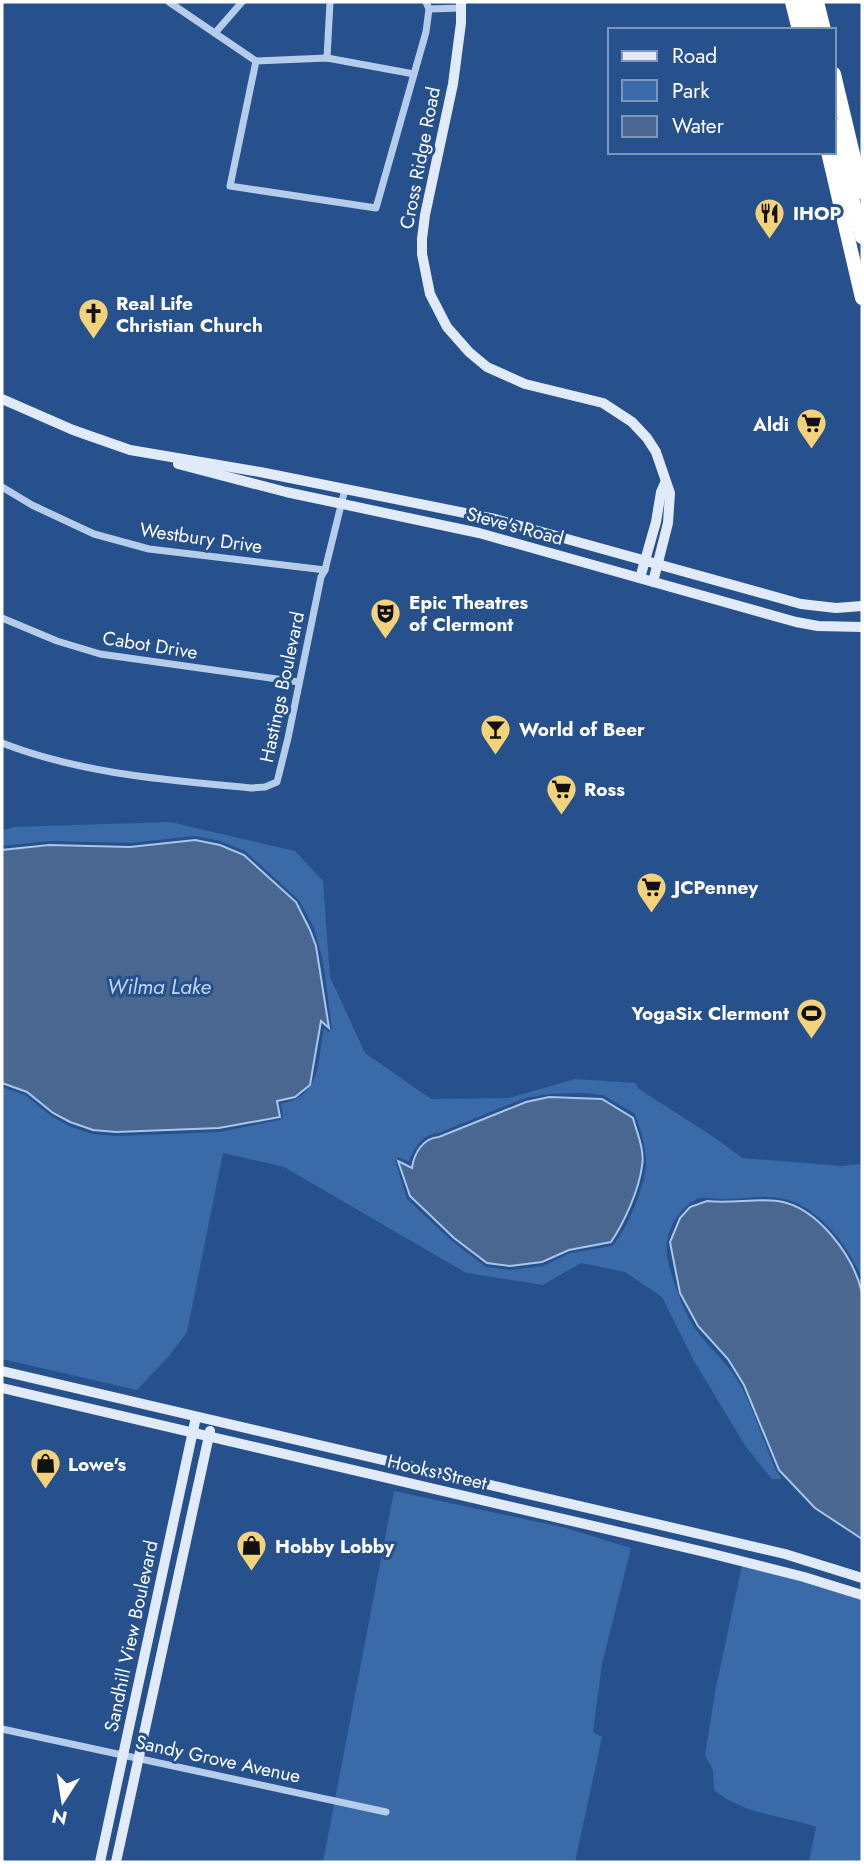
<svg xmlns="http://www.w3.org/2000/svg" width="864" height="1864" font-family="Jost,sans-serif">
<style>
.green{fill:#3b6aa8;fill-rule:evenodd}
.water{fill:#496791;stroke:#a9c6eb;stroke-width:2}
.lines{fill:none;stroke-linecap:round;stroke-linejoin:round}
.street{stroke:#b5ccea;stroke-width:7}
.secondary{stroke:#e0eaf8;stroke-width:10}
.highway{stroke:#fff;stroke-width:14}
.labels{text-anchor:middle;dominant-baseline:central;stroke-width:6;stroke-linejoin:round;paint-order:stroke}
.street-label{font-size:19px;fill:#fff;stroke:#26518c}
.poi-label{font-size:19px;font-weight:bold;fill:#fff;stroke:#26518c;text-anchor:start}
.water-label{font-size:21px;font-style:italic;fill:#c1d6f1;stroke:#26518c}
</style>
<rect width="100%" height="100%" fill="#26518c"/>
<g class="green">
<path d="M170 822 295 851 323 881 330 977 365 1053 431 1099 509 1098 575 1079 635 1083 639 1089 718 1140 742 1158 842 1166 862 1164V1279C849 1246 817 1204 780 1198 761 1195 743 1199 725 1199 715 1199 707 1197 698 1198 682 1207 670 1223 667 1241 663 1260 683 1310 694 1327 708 1348 728 1362 741 1386 755 1413 764 1443 776 1471L782 1479H772L746 1447 694 1361 662 1297 625 1272 581 1263 543 1285 466 1273 284 1167 223 1153 187 1332 169 1356 137 1390 2 1359V1087L25 1095 51 1116 69 1126 92 1134 116 1136 219 1132 280 1120 283 1117 281 1104C322 1095 317 1064 324 1028L328 1032 332 1029 323 961 314 928 299 900 245 851 220 841 195 836 130 843 50 841 2 846V831L13 827ZM582 1093 603 1095 635 1114C641 1129 646 1148 646 1164 646 1184 626 1232 612 1246L570 1253 543 1266 510 1270 486 1267 452 1241 407 1199 395 1160 398 1157 409 1162C414 1148 422 1134 439 1133L525 1098 549 1094Z"/>
<path d="M394 1491 566 1528 631 1548 602 1664 593 1732 602 1737 575 1862H323Z"/>
<path d="M742 1566 803 1581 862 1600V1862H809L816 1827C781 1815 744 1815 714 1790L713 1770 705 1755 716 1687Z"/>
</g>
<g class="water">
<path d="M195 840 220 845 244 855 296 902 310 930 316 946 329 1028 321 1021 310 1085 295 1097 277 1101 280 1117 219 1128 116 1132 93 1130 70 1122 53 1113 27 1092 2 1083V850L49 845 130 847Z"/>
<path d="M549 1097 602 1099 633 1118C637 1133 645 1151 642 1166 639 1190 624 1223 611 1242L569 1250 542 1262 510 1266 487 1263 454 1238 410 1196 398 1161 412 1168C414 1153 423 1138 439 1137L526 1102Z"/>
<path d="M707 1201C731 1204 755 1198 778 1201 818 1207 854 1257 862 1293V1539L815 1508 779 1470 744 1385 728 1359 698 1326 680 1293 670 1242 680 1218 690 1207Z"/>
</g>
<g class="lines">
<g class="street">
<path d="M169 2 256 61 230 186 376 208 426 32 429 9 426 2"/>
<path d="M429 9 461 8"/>
<path d="M215 33 242 2"/>
<path d="M327 58 330 2"/>
<path d="M256 61 327 58 414 74"/>
<path d="M2 487 32 505 94 534 149 549 325 570"/>
<path d="M2 618 57 641 100 654 299 682"/>
<path d="M2 743C82 774 167 780 252 788L265 787 277 782 288 738 321 577 325 570 345 489"/>
<path d="M2 1729 386 1812"/>
</g>
<g class="secondary">
<path d="M461 2V23L453 84 425 215 422 239V254L430 294 447 327 469 352 487 367 525 384 603 403 632 422 647 438 656 452 670 493 668 523 653 582"/>
<path d="M2 399 73 430 130 450 260 472 495 519 801 604 836 608 862 606"/>
<path d="M178 464 286 492 479 533 796 622 818 626 862 627"/>
<path d="M640 578 656 522 661 492 665 483"/>
<path d="M2 1371 785 1554 862 1578"/>
<path d="M2 1388 709 1553 804 1577 862 1595"/>
<path d="M100 1862 196 1417"/>
<path d="M116 1862 210 1431"/>
</g>
<g class="highway">
<path d="M792 2 799 30"/>
<path d="M804 2 813 30"/>
<path d="M817 2 824 30"/>
<path d="M834 74 862 192"/>
<path d="M834 125 862 237"/>
<path d="M828 152 862 298"/>
</g>
</g>
<defs>
<symbol id="restaurant-pin" viewBox="-11 -11 22 30"><path d="M0 17L-7.5 6A9.5 9.5 0 1 1 7.5 6Z" fill="#f3d27a" stroke="#26518c"/><path d="M-5-6h1v4h1v-4h1v4h1v-4h1v5L-1.5 .5V6h-2V.5L-5-1ZM5-6V6H3V1.5H1.5Q1.5-4 5-6Z" fill="#111"/></symbol>
<symbol id="church-pin" viewBox="-11 -11 22 30"><path d="M0 17L-7.5 6A9.5 9.5 0 1 1 7.5 6Z" fill="#f3d27a" stroke="#26518c"/><path d="M-1.2-6h2.4v3.5h3.3v2.4h-3.3V6h-2.4V-.1h-3.3v-2.4h3.3Z" fill="#111"/></symbol>
<symbol id="supermarket-pin" viewBox="-11 -11 22 30"><path d="M0 17L-7.5 6A9.5 9.5 0 1 1 7.5 6Z" fill="#f3d27a" stroke="#26518c"/><path d="M-6-5.5h2.5l.6 2H6L4.5 2H-2.5L-4.4-4H-6ZM-1.5 3.2a1.3 1.3 0 1 0 .1 0ZM3 3.2a1.3 1.3 0 1 0 .1 0Z" fill="#111"/></symbol>
<symbol id="theatre-pin" viewBox="-11 -11 22 30"><path d="M0 17L-7.5 6A9.5 9.5 0 1 1 7.5 6Z" fill="#f3d27a" stroke="#26518c"/><path d="M-5-5.5Q0-4 5-5.5V0Q5 5 0 6Q-5 5-5 0ZM-3.3-2.5H-1v1.5H-3.3ZM1-2.5H3.3v1.5H1ZM-2.8 1Q0 5.5 2.8 1Z" fill="#111"/></symbol>
<symbol id="bar-pin" viewBox="-11 -11 22 30"><path d="M0 17L-7.5 6A9.5 9.5 0 1 1 7.5 6Z" fill="#f3d27a" stroke="#26518c"/><path d="M-6-5H6L.8 .8V4.5H3.5V6h-7V4.5H-.8V.8Z" fill="#111"/></symbol>
<symbol id="stadium-pin" viewBox="-11 -11 22 30"><path d="M0 17L-7.5 6A9.5 9.5 0 1 1 7.5 6Z" fill="#f3d27a" stroke="#26518c"/><path d="M0-5a6.5 5 0 1 0 0 10a6.5 5 0 1 0 0-10ZM-3.5-1.8h7v3.6h-7Z" fill="#111"/></symbol>
<symbol id="shop-pin" viewBox="-11 -11 22 30"><path d="M0 17L-7.5 6A9.5 9.5 0 1 1 7.5 6Z" fill="#f3d27a" stroke="#26518c"/><path d="M-5-2.5h2.3a2.7 3.5 0 0 1 5.4 0H5L5.5 6h-11ZM-1.5-2.5h3a1.5 2.3 0 0 0-3 0Z" fill="#111"/></symbol>
</defs>
<g fill-rule="evenodd">
<use href="#restaurant-pin" x="752" y="196" width="35" height="47"/>
<use href="#church-pin" x="76" y="296" width="35" height="47"/>
<use href="#supermarket-pin" x="794" y="406" width="35" height="47"/>
<use href="#theatre-pin" x="368" y="596" width="35" height="47"/>
<use href="#bar-pin" x="478" y="712" width="35" height="47"/>
<use href="#supermarket-pin" x="544" y="772" width="35" height="47"/>
<use href="#supermarket-pin" x="634" y="870" width="35" height="47"/>
<use href="#stadium-pin" x="794" y="996" width="35" height="47"/>
<use href="#shop-pin" x="28" y="1446" width="35" height="47"/>
<use href="#shop-pin" x="234" y="1528" width="35" height="47"/>
</g>
<g class="labels">
<g class="street-label">
<text transform="translate(420 158) rotate(-79)">Cross Ridge Road</text>
<text transform="translate(515 526) rotate(15)">Steve's Road</text>
<text transform="translate(201 538) rotate(8)">Westbury Drive</text>
<text transform="translate(150 645) rotate(9)">Cabot Drive</text>
<text transform="translate(282 687) rotate(-78)">Hastings Boulevard</text>
<text transform="translate(437 1472) rotate(13)">Hooks Street</text>
<text transform="translate(131 1636) rotate(-78)">Sandhill View Boulevard</text>
<text transform="translate(218 1759) rotate(12)">Sandy Grove Avenue</text>
</g>
<g class="poi-label">
<text x="793" y="213">IHOP</text>
<text x="116" y="303">Real Life<tspan x="116" dy="22">Christian Church</tspan></text>
<text x="789" y="424" text-anchor="end">Aldi</text>
<text x="409" y="602">Epic Theatres<tspan x="409" dy="22">of Clermont</tspan></text>
<text x="519" y="729">World of Beer</text>
<text x="584" y="789">Ross</text>
<text x="674" y="887">JCPenney</text>
<text x="789" y="1013" text-anchor="end">YogaSix Clermont</text>
<text x="68" y="1464">Lowe's</text>
<text x="275" y="1546">Hobby Lobby</text>
</g>
<g class="water-label">
<text x="159" y="987">Wilma Lake</text>
</g>
</g>
<rect width="864" height="1864" fill="none" stroke="#ffffff" stroke-width="7"/>
<rect x="608" y="28" width="228" height="126" fill="#26518c" stroke="#7d97ba" stroke-width="2"/>
<rect x="622" y="51" width="35" height="10" fill="#e0eaf8" stroke="#7d97ba" stroke-width="2"/>
<text x="672" y="63" font-size="21" fill="#ffffff">Road</text>
<rect x="622" y="80" width="35" height="21" fill="#3b6aa8" stroke="#7d97ba" stroke-width="2"/>
<text x="672" y="98" font-size="21" fill="#ffffff">Park</text>
<rect x="622" y="116" width="35" height="21" fill="#496791" stroke="#7d97ba" stroke-width="2"/>
<text x="672" y="133" font-size="21" fill="#ffffff">Water</text>
<g transform="translate(63 1801) rotate(192)" stroke="#26518c" stroke-width="5" paint-order="stroke">
<path d="M0-5L12 26L0 18L-12 26Z" fill="#ffffff"/>
<text y="-10" font-size="19" font-weight="bold" text-anchor="middle" fill="#ffffff">N</text>
</g>
</svg>
